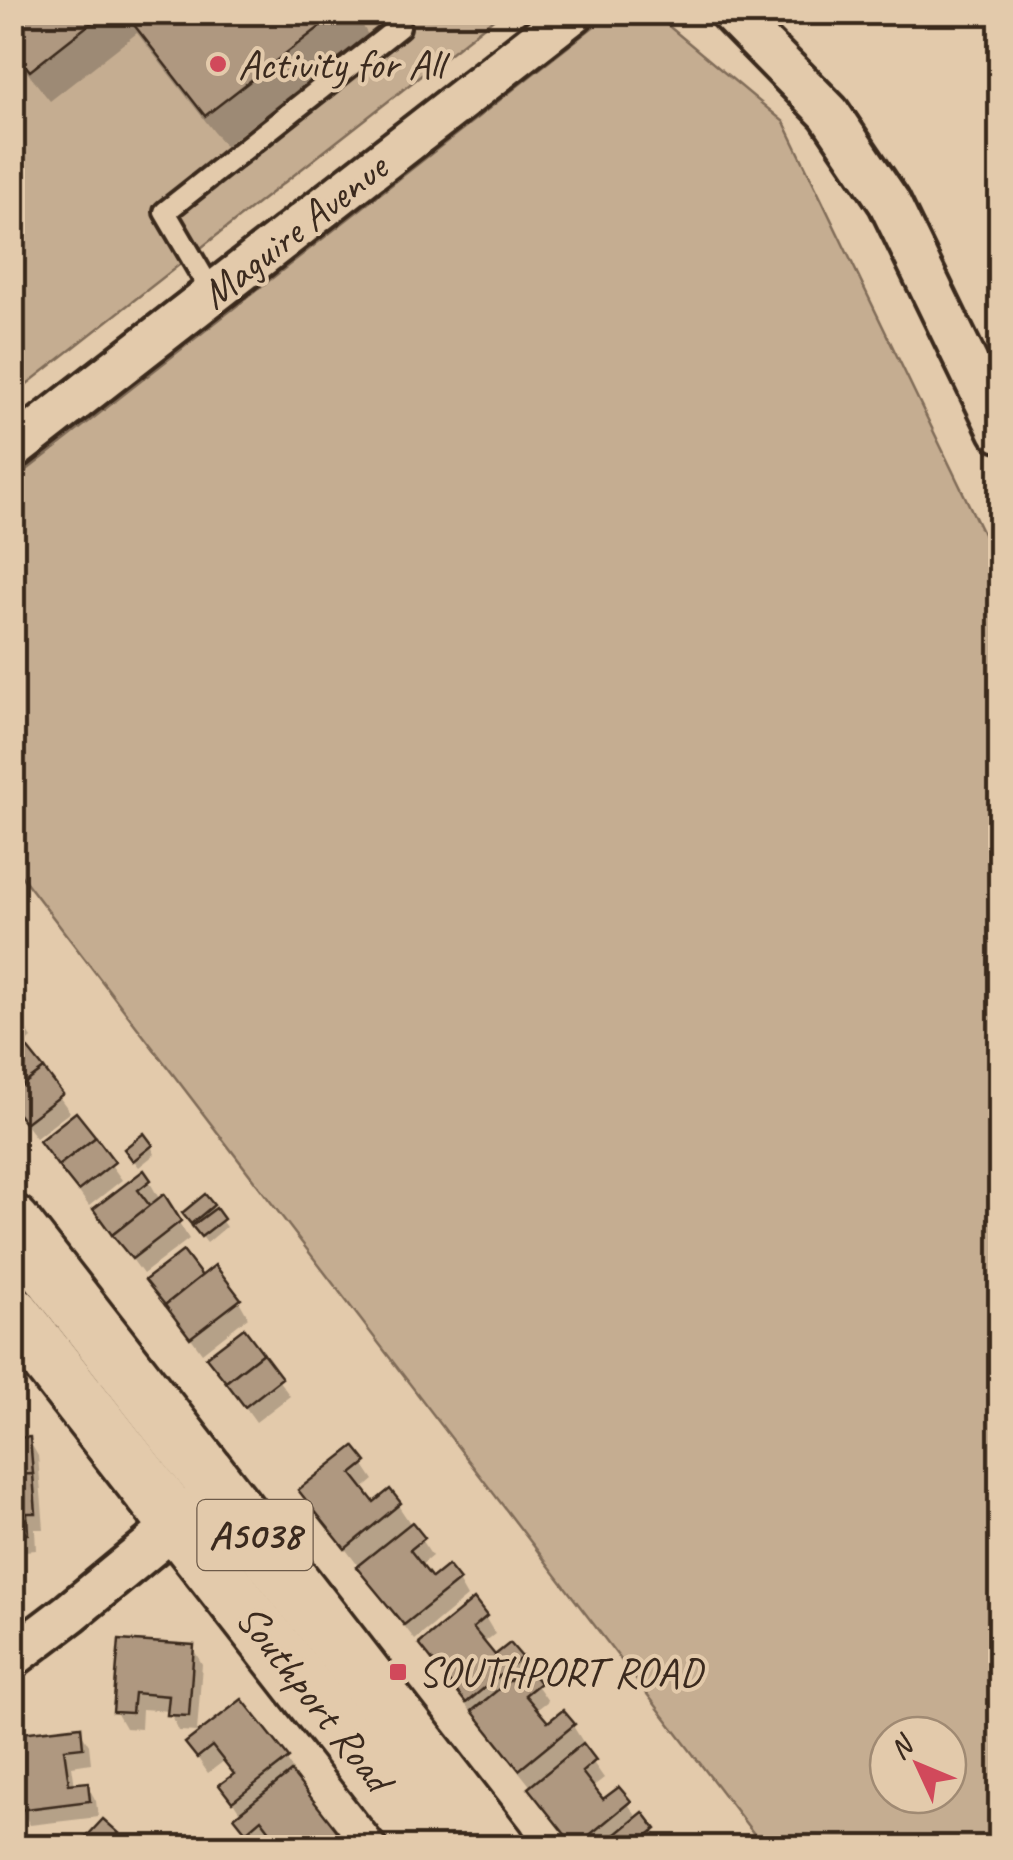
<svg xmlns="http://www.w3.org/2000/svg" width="1013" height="1860" font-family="Caveat,sans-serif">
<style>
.green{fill:#c5ad91;stroke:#806c58;stroke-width:2.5;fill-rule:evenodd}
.shadow{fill:#0003}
.building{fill:#af9880;stroke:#3b2a1e;stroke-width:2.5}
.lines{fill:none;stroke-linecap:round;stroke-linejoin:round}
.service-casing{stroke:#3b2a1e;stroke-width:28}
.minor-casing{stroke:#3b2a1e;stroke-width:48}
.primary-casing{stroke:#3b2a1e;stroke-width:62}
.service{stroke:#e3caab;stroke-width:20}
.minor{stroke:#e3caab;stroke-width:40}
.primary{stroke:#e3caab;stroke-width:55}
.poi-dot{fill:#d1495b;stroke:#e3caab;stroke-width:4}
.labels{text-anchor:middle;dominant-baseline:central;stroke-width:8;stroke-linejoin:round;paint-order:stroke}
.shield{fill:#e3caab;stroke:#6d5a48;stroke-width:2.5}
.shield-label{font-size:40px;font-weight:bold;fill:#3b2a1e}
.poi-label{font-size:42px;fill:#3b2a1e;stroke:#e3caab;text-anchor:start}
.street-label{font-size:42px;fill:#3b2a1e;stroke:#e3caab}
</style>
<rect width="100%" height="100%" fill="#e3caab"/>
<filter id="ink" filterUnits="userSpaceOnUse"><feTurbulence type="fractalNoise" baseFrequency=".01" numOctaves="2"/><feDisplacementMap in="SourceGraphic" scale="20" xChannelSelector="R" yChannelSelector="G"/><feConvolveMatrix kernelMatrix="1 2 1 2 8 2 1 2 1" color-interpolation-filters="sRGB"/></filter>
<g filter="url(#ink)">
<g class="green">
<path d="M13 13H501L13 395Z"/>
<path d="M611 13H653L784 122 1000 569V1847H764L13 865V481ZM888 1735H948V1795H888Z"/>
</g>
<g class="shadow">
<path d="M12 12H355L368 35 225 146 137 33 50 101 12 53Z"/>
<path d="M12 1008 32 1038 23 1046 70 1112 36 1138 12 1107 22 1048 18 1042 12 1046Z"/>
<path d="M76 1116 122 1180 89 1206 42 1141Z"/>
<path d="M151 1146 155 1154 139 1167 131 1157Z"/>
<path d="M149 1181 160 1200 164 1198 189 1239 143 1274 96 1210Z"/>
<path d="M205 1198 226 1227 207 1243 190 1221Z"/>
<path d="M201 1279 239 1301 248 1317 202 1353 149 1280Z"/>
<path d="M243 1332 290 1396 256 1422 209 1357Z"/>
<path d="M29 1440 38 1456 44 1529H35L36 1550 14 1552 12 1441Z"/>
<path d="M353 1449 374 1480 362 1490 374 1505 389 1492 432 1556 420 1566 432 1581H458L467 1597 415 1640 301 1491Z"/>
<path d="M12 1576 25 1597 12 1607Z"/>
<path d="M485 1617 495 1634 482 1644 494 1659 510 1646 548 1701 535 1711 547 1725 563 1713 573 1726 583 1742 580 1744 604 1778 591 1788 603 1802 619 1790 638 1819 654 1830 662 1848H574L540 1805 532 1788 431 1661 422 1645Z"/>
<path d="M121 1643 192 1647 202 1664 197 1732 179 1731 170 1711 142 1709 141 1729 125 1728 116 1712Z"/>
<path d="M242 1702 287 1760 296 1776 293 1779 344 1848H283L272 1834 257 1846 247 1834 237 1817 241 1814 223 1786 236 1776 224 1761 208 1773 188 1744Z"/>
<path d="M79 1729 89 1745 91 1763 72 1766 75 1786 87 1785 96 1801 98 1817 30 1825 21 1809 13 1737Z"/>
<path d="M117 1835 124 1848H80Z"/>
</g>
<g class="building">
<path d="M12 12H105L30 71 12 49Z"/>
<path d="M124 12H339L205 116Z"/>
<path d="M12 1004 25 1021 12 1030Z"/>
<path d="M24 1044 44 1069 12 1093V1053Z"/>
<path d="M44 1069 63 1094 25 1123 12 1107V1093Z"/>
<path d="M76 1112 96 1137 58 1166 39 1141Z"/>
<path d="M144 1133 153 1145 133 1161 124 1149Z"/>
<path d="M96 1137 115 1162 78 1191 58 1166Z"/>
<path d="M144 1170 151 1180 138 1190 150 1206 112 1235 93 1209Z"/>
<path d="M164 1194 181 1221 132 1259 112 1235Z"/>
<path d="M205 1194 214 1205 191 1224 182 1213Z"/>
<path d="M216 1208 224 1219 201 1237 192 1226Z"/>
<path d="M183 1251 202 1276 165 1305 145 1280Z"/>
<path d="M215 1265 241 1299 190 1338 165 1305Z"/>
<path d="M244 1328 263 1353 226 1382 206 1357Z"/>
<path d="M263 1353 282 1378 245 1407 226 1382Z"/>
<path d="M30 1437 33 1474 12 1475V1438Z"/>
<path d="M354 1446 367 1462 352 1474 374 1502 390 1489 401 1503 345 1549 298 1490Z"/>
<path d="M33 1474 36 1513H27L28 1534 12 1536V1475Z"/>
<path d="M412 1522 425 1538 410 1550 432 1578 448 1565 460 1580 404 1625 356 1567Z"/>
<path d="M474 1599 487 1616 473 1628 495 1655 510 1643 522 1657 466 1703 419 1644Z"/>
<path d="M119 1640 194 1645 189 1716 167 1715 169 1696 134 1693 132 1713 113 1712Z"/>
<path d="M527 1666 540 1683 525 1695 548 1722 563 1710 575 1724 519 1770 472 1711Z"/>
<path d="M242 1699 289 1758 232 1802 219 1785 234 1774 212 1746 197 1758 185 1743Z"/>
<path d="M81 1726 83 1747 64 1749 69 1784 88 1782 90 1801 18 1810 12 1734Z"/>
<path d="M583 1743 596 1760 582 1772 603 1799 619 1787 631 1801 575 1847 528 1788Z"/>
<path d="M291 1772 338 1832 318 1848H283L261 1819 246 1832 234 1817Z"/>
<path d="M643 1812 656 1829 641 1841 647 1848H599Z"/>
<path d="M103 1819 119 1833 106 1848H76Z"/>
</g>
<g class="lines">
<defs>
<path id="service" d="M213 294 165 212 399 27"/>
<g id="minor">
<path d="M730 12 829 113 889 202 1000 431"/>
<path d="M12 450 574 12"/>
<path d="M12 1657 70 1613 196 1509"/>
</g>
<g id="primary">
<path d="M12 1223 498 1848"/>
<path d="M12 1313 430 1848"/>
</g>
</defs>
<use href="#service" class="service-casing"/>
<use href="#minor" class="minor-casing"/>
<use href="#primary" class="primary-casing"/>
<use href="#service" class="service"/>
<use href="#minor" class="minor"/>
<use href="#primary" class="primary"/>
</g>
</g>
<g class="poi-dot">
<circle cx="218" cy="64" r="10"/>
<rect x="388" y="1662" width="20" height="20" rx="5"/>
</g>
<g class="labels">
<rect class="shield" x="197.5" y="1500" width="115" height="70" rx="8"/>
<g class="shield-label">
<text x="255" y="1535">A5038</text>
</g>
<g class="poi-label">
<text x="238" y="64">Activity for All</text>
<text x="418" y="1672">SOUTHPORT ROAD</text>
</g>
<g class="street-label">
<text transform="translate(294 231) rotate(-38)">Maguire Avenue</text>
<text transform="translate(314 1698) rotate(52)">Southport Road</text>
</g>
</g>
<rect width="1013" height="1860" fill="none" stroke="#e3caab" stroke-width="50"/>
<rect x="25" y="25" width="963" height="1810" fill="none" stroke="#3b2a1e" stroke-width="4" filter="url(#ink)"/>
<g transform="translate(918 1765) rotate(314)"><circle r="48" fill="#e3caab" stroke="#a08a73" stroke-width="2.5"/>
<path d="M0-8L18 38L0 25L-18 38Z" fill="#d1495b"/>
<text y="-15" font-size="28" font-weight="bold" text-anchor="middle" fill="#3b2a1e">N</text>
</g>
</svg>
